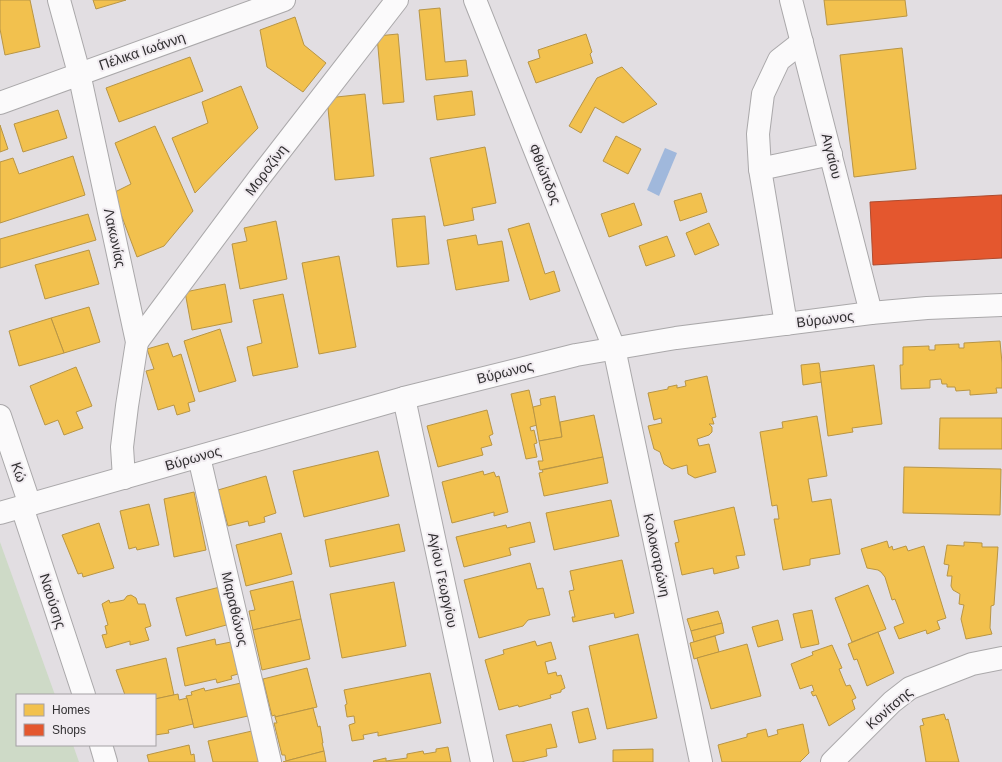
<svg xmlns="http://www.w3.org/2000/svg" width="1002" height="762" font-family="Helvetica,sans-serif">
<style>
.green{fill:#cedac7}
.water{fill:#a0b8dc}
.homes{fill:#f2c14e;stroke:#b89545}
.shops{fill:#e4572e;stroke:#ae4b2f}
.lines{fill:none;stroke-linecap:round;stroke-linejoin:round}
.minor-casing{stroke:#aaa8aa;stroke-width:24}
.minor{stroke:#fbfafb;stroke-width:22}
.labels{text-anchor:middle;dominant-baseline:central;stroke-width:4;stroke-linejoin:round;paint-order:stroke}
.street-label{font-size:14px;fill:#312f31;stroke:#f0ebf0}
</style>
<rect width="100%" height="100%" fill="#e2dee2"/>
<path class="green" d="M0 542 55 695H17V745H73L79 762H0Z"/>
<path class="water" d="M665 148 677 153 659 196 647 190Z"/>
<g class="homes">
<path d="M0 0H30L40 47 5 55 0 29Z"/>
<path d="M93 0H126L96 9Z"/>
<path d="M824 0H905L907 16 827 25Z"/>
<path d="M440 8 445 62 466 60 468 76 426 80 419 10Z"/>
<path d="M295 17 304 45 326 63 303 92 267 67 260 30Z"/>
<path d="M398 34 404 102 383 104 377 36Z"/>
<path d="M586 34 592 52 590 54 593 63 536 83 528 62 540 58 538 50Z"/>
<path d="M902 48 916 169 854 177 840 55Z"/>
<path d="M190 57 203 91 119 122 106 88Z"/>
<path d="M622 67 657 104 623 123 595 107 581 133 569 126 597 78Z"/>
<path d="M241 86 258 128 195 193 172 138 208 123 202 102Z"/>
<path d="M472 91 475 115 437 120 434 96Z"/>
<path d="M365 94 374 176 335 180 327 98Z"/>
<path d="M58 110 67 138 23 152 14 124Z"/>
<path d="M0 125 8 149 0 152Z"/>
<path d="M155 126 193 211 164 246 137 257 113 193 131 184 115 143Z"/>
<path d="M616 136 641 149 628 174 603 161Z"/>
<path d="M485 147 496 203 472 208 474 220 444 226 430 158Z"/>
<path d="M73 156 85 195 0 223V162L13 158 19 174Z"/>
<path d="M701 193 707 212 680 221 674 201Z"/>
<path d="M634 203 642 225 609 237 601 214Z"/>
<path d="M88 214 96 240 0 268V239Z"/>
<path d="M425 216 429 264 397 267 392 219Z"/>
<path d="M276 221 287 279 240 289 232 244 247 241 244 228Z"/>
<path d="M529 223 545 274 554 271 560 291 530 300 508 229Z"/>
<path d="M709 223 719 245 695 255 686 233Z"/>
<path d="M476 235 478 245 502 241 509 281 456 290 447 240Z"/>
<path d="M667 236 675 256 646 266 639 246Z"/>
<path d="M89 250 99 284 45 299 35 265Z"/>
<path d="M339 256 356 347 319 354 302 263Z"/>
<path d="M225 284 232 322 192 330 185 292Z"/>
<path d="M283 294 298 367 253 376 247 347 262 343 253 300Z"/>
<path d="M89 307 100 342 64 353 51 318Z"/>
<path d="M51 318 64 353 19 366 9 331Z"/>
<path d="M220 329 236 381 199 392 184 341Z"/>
<path d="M1000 341 1002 363V388H996L997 393 970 395V390L956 391 955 387H947V384H942L941 379 930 380V388L901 389 900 365H903V347L929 346V350H935V345L959 344V348H964V343Z"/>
<path d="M168 343 173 357 181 354 195 401 188 403 190 411 177 415 174 405 158 410 146 371 154 369 147 349Z"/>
<path d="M819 363 822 382 803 385 801 365Z"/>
<path d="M874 365 882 424 852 428 853 432 828 436 820 372Z"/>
<path d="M76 367 92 406 76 412 83 428 64 435 58 420 45 425 30 386Z"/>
<path d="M707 376 716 417 712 418 714 424H709L712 427V432L709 435 697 439 699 446 709 444 716 472 695 478 688 474 687 465 672 469 664 464 660 452 654 449 648 426 662 423 661 418 654 420 648 393 668 389V387L677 385V388L686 386 685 381Z"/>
<path d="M529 390 537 425 530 427 531 431 534 430 537 443 534 444 537 457 526 459 511 394Z"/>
<path d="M555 396 562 437 539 441 533 407 541 405 540 399Z"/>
<path d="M487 410 493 434 489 436 492 445 481 448 483 455 438 467 427 426Z"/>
<path d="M594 415 603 457 540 470 538 461H543L539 441 562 437 560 422Z"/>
<path d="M817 416 827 476 808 479 812 502 831 499 840 554 810 559V565L783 570 774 519H779L777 505 772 506 760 432 783 428 782 422Z"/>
<path d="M940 418H1002V449H939Z"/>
<path d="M378 451 389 496 304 517 293 471Z"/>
<path d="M603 457 608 483 544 496 539 473 543 472 542 470Z"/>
<path d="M904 467 1001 469 1000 515 903 513Z"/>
<path d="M483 471 484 475 494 472 496 477 499 476 508 512 494 516V512L452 523 442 482Z"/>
<path d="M266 476 276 513 264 517 265 522 249 526 248 521 228 526 218 490Z"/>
<path d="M194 492 206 550 174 557 164 499Z"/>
<path d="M611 500 619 536 554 550 546 513Z"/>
<path d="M149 504 159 545 137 550 136 547 129 549 120 511Z"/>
<path d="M734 507 745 555 736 556 739 568 714 574 713 568 682 575 675 543 679 542 674 521Z"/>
<path d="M530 522 535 542 509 548 511 555 464 567 456 537 506 525 507 528Z"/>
<path d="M99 523 114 568 83 577 82 573 78 574 62 535Z"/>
<path d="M399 524 405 551 330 567 325 540Z"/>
<path d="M281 533 292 574 246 586 236 545Z"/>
<path d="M887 541 889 548 892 546 893 550 906 546 908 551 924 546 946 618 937 621 940 629 927 634 926 630 899 639 894 627 904 623 895 599 892 600 885 577 881 572 878 570 867 568 861 549Z"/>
<path d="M964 542 982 543V547H998L994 605 991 606 990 628 992 634 966 639 961 619 964 605 959 604 960 594 953 590 951 586 952 576H947L949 565 944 564 947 545 964 546Z"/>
<path d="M622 560 634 613 615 618 614 613 573 622 572 617H575L569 591 574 590 570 571Z"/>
<path d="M530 563 537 589 543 588 550 615 528 620 523 626 479 638 464 580Z"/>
<path d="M293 581 301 619 253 630 249 611 255 610 250 591Z"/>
<path d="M394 582 406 646 342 658 330 594Z"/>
<path d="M868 585 886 629 852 642 835 598Z"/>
<path d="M220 587 230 624 186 636 176 598Z"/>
<path d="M131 595 136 598 138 604H145L151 626 145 628 149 640 130 645V641L106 648 102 635 107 634 105 626 108 625 102 604 109 600 110 603 124 600 127 596Z"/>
<path d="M812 610 819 644 801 648 793 614Z"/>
<path d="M718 611 722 623 691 631 687 619Z"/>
<path d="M301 619 310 659 262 670 253 630Z"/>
<path d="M778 620 783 640 758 647 752 627Z"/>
<path d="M722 623 724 633 694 642 691 631Z"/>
<path d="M878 632 894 673 867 686 857 659 854 660 848 644Z"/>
<path d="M638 634 657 718 607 729 589 646Z"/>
<path d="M715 636 719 652 694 659 690 643Z"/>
<path d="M215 639 216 645 231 642 238 674 231 676 232 679 217 683 216 679 185 686 177 648Z"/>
<path d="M535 641 537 646 551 642 556 659 545 662 548 674 556 672 557 676 561 675 565 688 561 690V692L550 695 551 698 519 707 518 705 499 710 485 660 504 654 503 650Z"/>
<path d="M747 644 761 696 711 709 697 658Z"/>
<path d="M832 645 842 668 839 669 846 686 850 685 856 698 852 700 855 709 829 726 816 695 813 696 811 692 814 691 812 685 800 689 791 664 813 655 812 652Z"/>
<path d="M166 658 174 695 155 699V695H125L116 670Z"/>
<path d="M307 668 317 707 275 717V715L272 716 263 679Z"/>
<path d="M430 673 441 723 378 736V732L363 735 364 739 352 741 349 725 355 723 354 716 347 717 345 705 347 704 344 690Z"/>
<path d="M241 683 248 716 194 728 186 696 192 695 191 692 204 688 205 691Z"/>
<path d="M178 694 179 700 187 698 193 724 168 730 169 733 155 735V699Z"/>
<path d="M313 708 318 727 320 726 323 743H322L324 751 286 761 285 755H282L274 723H277L275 717Z"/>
<path d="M588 708 596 739 579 743 572 712Z"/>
<path d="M944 714 946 720 948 719 959 762H926L920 726 924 725 922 719Z"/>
<path d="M551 724 557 747 546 749 547 756 521 762H513L506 735Z"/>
<path d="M803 724 809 753 800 762H722L718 745 747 737V734L766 729 768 737 778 734 777 730Z"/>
<path d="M252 731 260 762H213L208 741Z"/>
<path d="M189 745 191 755 194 754 195 762H149L147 755Z"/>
<path d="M448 747 451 762H374L373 761 386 758V761L407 758V754L423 751 424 754 436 752V749Z"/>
<path d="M653 749V762H613V750Z"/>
<path d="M324 751 326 762H283L286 761Z"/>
</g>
<path class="shops" d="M1002 195V258L873 265 870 202Z"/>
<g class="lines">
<defs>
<g id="minor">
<path d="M59 0 79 73 137 342 127 406 122 447 124 478"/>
<path d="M475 0 614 348 701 762"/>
<path d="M791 0 871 313"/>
<path d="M0 103 284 0"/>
<path d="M760 169 831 154"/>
<path d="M786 324 760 169 758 134 763 94 779 60 802 42"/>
<path d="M137 342 259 178 397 0"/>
<path d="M404 398 482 762"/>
<path d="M0 416 30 505"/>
<path d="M199 457 270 762"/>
<path d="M22 507 84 695"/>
<path d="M0 513 404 398 576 355 676 338 871 313 927 308 1002 305"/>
<path d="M101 745 106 762"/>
<path d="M832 762 892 702 910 688 972 664 1002 658"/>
</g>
</defs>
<use href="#minor" class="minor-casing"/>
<use href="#minor" class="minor"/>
</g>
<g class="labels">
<g class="street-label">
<text transform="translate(142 51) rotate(-19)">Πέλικα Ιωάννη</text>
<text transform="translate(832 156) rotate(76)">Αιγαίου</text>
<text transform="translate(266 170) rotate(-53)">Μοροζίνη</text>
<text transform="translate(545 174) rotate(68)">Φθιώτιδος</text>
<text transform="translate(115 238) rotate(78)">Λακωνίας</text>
<text transform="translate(825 319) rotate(-7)">Βύρωνος</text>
<text transform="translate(505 372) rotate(-14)">Βύρωνος</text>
<text transform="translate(193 458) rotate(-16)">Βύρωνος</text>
<text transform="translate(19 472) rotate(71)">Κώ</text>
<text transform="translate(657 555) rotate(78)">Κολοκοτρώνη</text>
<text transform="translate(443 580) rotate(78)">Αγίου Γεωργίου</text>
<text transform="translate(53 601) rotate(72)">Ναούσης</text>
<text transform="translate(235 609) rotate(77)">Μαραθώνος</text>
<text transform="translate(889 708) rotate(-41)">Κονίτσης</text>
</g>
</g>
<rect x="16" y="694" width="140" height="52" fill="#f0ebf0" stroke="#a4a0a4"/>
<rect x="24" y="704" width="20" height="12" fill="#f2c14e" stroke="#a4a0a4"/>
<text x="52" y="714" font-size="12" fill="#312f31">Homes</text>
<rect x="24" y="724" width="20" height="12" fill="#e4572e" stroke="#a4a0a4"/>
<text x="52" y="734" font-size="12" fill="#312f31">Shops</text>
</svg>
